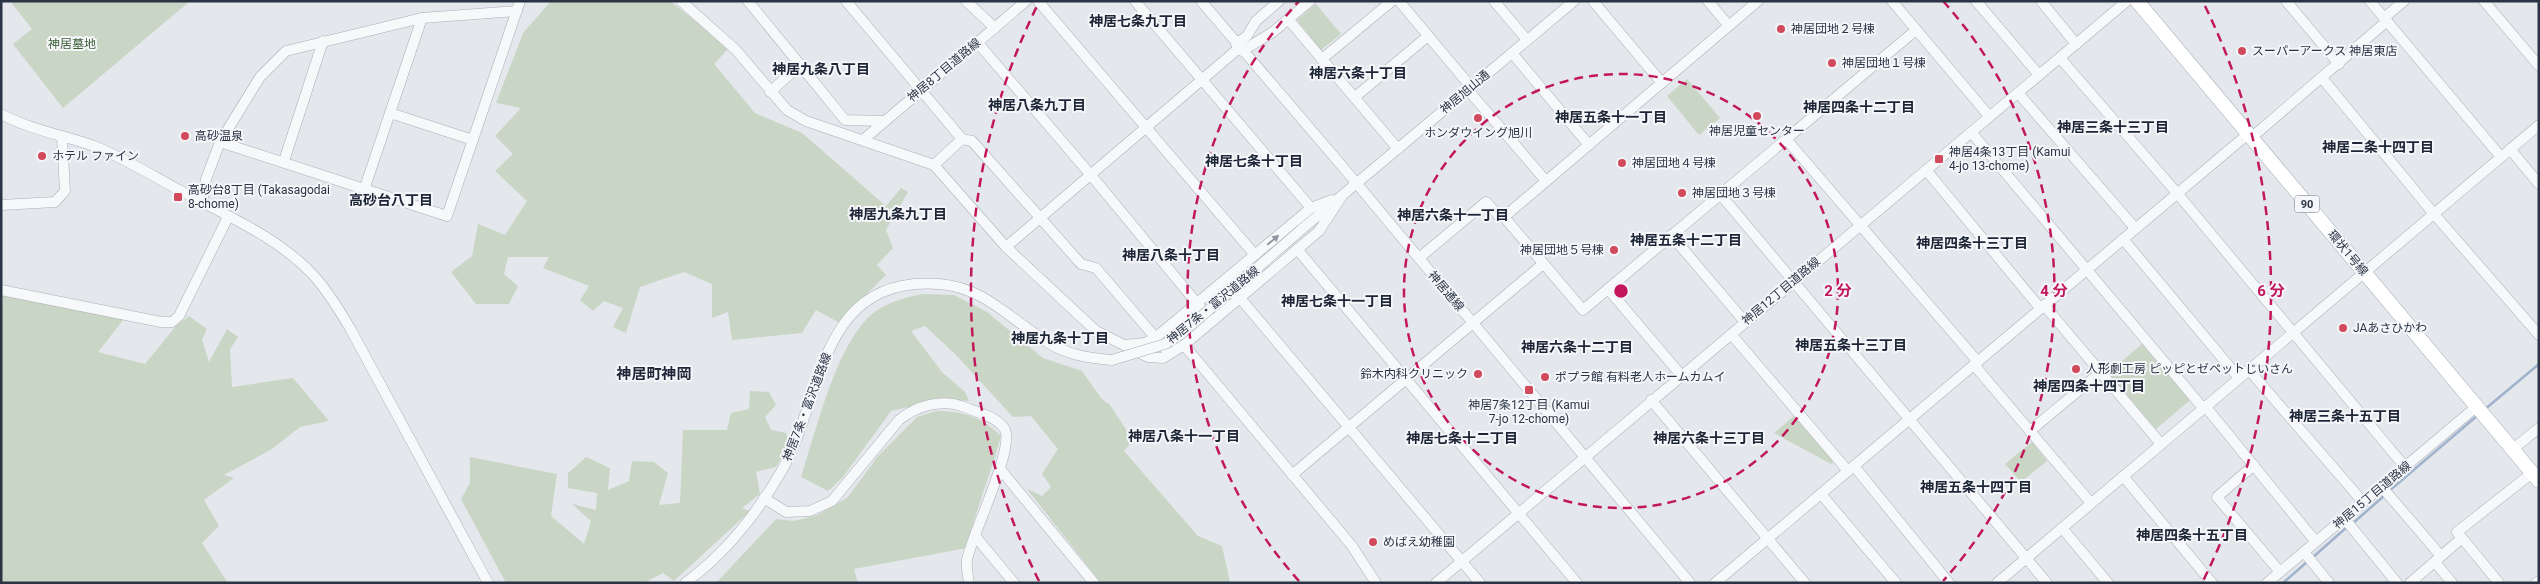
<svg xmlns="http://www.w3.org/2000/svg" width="2540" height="584" font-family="Roboto,'Noto Sans JP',sans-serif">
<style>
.green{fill:#c9d6c5}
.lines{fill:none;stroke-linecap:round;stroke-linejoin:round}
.stream{stroke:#9fb4cc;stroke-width:2.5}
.minor-casing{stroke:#a9aeb7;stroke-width:11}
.major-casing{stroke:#a3abb8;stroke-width:15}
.minor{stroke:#f7f8fa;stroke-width:10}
.major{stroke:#fff;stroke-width:14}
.minor-bridge-casing{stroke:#a9aeb7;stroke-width:11;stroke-linecap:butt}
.minor-bridge{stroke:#f7f8fa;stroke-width:10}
.oneway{fill:#9196a0}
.ring{fill:none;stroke:#c2185b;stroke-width:2.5;stroke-dasharray:9 6}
.poi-dot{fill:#d1495b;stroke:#f4f6f9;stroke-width:2}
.labels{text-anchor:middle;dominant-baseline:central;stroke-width:4;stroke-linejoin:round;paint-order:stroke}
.shield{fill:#f4f6f9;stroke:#676e7b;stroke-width:1}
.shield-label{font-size:11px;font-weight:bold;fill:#2b3445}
.poi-label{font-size:12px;fill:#2b3445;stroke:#f4f6f9;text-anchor:start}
.park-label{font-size:12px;fill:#3f6138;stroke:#f4f6f9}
.street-label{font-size:12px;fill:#2b3445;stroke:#f4f6f9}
.neighbourhood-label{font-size:14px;font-weight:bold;fill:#1d2536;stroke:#f4f6f9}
.quarter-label{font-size:15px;font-weight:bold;fill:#1d2536;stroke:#f4f6f9}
.centre{fill:#c2185b;stroke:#f4f6f9;stroke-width:2.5}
.ring-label{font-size:15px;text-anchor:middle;font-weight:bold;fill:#c2185b;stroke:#f4f6f9;stroke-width:4;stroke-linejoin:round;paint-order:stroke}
</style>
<rect width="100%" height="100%" fill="#e4e7ec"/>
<g class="green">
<path d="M10 1H190L63 108 13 44 32 29Z"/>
<path d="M551 1H670L729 48 714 64 755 113 802 133 886 206 901 188 908 192 886 230 893 248 877 265 886 275 838 322 816 310 802 333 732 340 728 312 712 318V284L684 272 640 287 626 333 613 327 623 308 604 301 593 311 580 300 589 286 543 268 549 257H508L504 274 518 286 509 304H476L451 272 472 256 478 224 505 235 527 201 495 171 513 154 495 136 521 108 496 103 523 33Z"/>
<path d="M1316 4 1341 34 1321 50 1297 20Z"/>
<path d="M1687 79 1720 118 1699 135 1667 96Z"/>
<path d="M922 294 954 295 987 312 1043 358 1082 371 1101 398 1110 405 1133 440 1124 451 1198 536 1222 546 1230 583H1101L1027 489 1042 496 1051 487 1042 474 1058 449 1031 416 1013 417 956 355 925 326 911 331 942 372 965 392 969 401 941 399 891 411 843 477 828 491 801 477C816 432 838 334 879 309 892 301 907 297 922 294Z"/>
<path d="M1 295 124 319 98 352 145 364 176 326 189 316 207 329 202 340 209 362 227 329 238 337 230 349 232 387 293 378 329 421 300 427 272 449 224 475 234 478 204 500 219 526 202 543 228 583H1Z"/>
<path d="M2142 344 2190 400 2156 429 2108 373Z"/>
<path d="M750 391 769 392 776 405 765 417 771 430 786 433 789 444 776 467 756 472 760 494 742 508 750 511 674 581 663 573 644 583H506L461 499 470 483V457L557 474 551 516 584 544 591 521 572 504 596 510 597 493 568 488V473L586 457 610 468 608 490 629 481 632 461 654 462 668 473 659 505 680 503 683 430H727L731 413 749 409Z"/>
<path d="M936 411C963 411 982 417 1001 436 991 474 975 510 967 548L854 569 858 583H716L776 519 794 521 818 515 848 497 878 456 917 417Z"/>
<path d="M1794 416 1834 461 1831 464 1774 433Z"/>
<path d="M2032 442 2047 461 2021 482 2005 464Z"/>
</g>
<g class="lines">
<g class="stream">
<path d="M2484 410 2539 364"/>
<path d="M2389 491 2478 415"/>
<path d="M2352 524 2385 495"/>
<path d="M2312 558 2347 527"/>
<path d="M2283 583 2308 561"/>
</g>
<defs>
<g id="minor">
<path d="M681 1 736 50 787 110 806 121 934 165 1006 247 1096 331 1148 357 1163 358 1184 345 1319 231 1342 196"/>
<path d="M748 1 845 120 883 121"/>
<path d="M846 1 962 139 934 165"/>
<path d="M966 1 995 28"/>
<path d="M1038 1 1255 255"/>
<path d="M1135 1 1311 208"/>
<path d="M1201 1 1342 166 1690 583"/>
<path d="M1399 1 1471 87"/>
<path d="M1494 1 1527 40"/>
<path d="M1593 1 1662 83"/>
<path d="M1708 1 1729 26"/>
<path d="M1892 1 1989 116"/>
<path d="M1976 1 2039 75"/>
<path d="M2041 1 2076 44"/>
<path d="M2286 1 2339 64"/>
<path d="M2370 1 2501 157"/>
<path d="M2484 1 2539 66"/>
<path d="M2384 18 2404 1"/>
<path d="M1288 19 1398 149"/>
<path d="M977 42 1090 174 1210 319"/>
<path d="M1236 44 1247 36 1256 21 1279 1"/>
<path d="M1242 51 1273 32 1310 1"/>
<path d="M1512 53 1589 145"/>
<path d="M2060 58 2177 193 2405 467"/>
<path d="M1322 59 1392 1"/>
<path d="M2322 78 2434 214 2539 335"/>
<path d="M1468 90 1546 181"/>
<path d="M770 92 799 66"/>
<path d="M2018 93 2135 228"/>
<path d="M1355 97 1428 36"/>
<path d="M390 113 473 140"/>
<path d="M1 114C31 130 63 135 94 146 124 158 153 176 181 191 227 216 280 238 315 277 329 293 340 311 351 330L488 583"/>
<path d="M1971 132 2203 408"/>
<path d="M2251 138 2387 21"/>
<path d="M962 139 972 141 1081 264 1096 268 1166 350"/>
<path d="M1786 139 1978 362"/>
<path d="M863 140 1026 1"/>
<path d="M220 142 447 216 520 1"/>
<path d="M2510 149 2539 184"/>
<path d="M284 161 323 41"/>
<path d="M1926 170 2040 308"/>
<path d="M365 187 422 18"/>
<path d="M1720 194 2047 583"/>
<path d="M202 203 206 179 220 142 260 77 286 51 422 18 517 11"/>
<path d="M1 205 55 202 65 191 62 137"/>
<path d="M1504 217 1758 1"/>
<path d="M1302 229 1574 1"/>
<path d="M1671 235 1745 322"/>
<path d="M2123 239 2239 378"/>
<path d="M1006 247 1239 48"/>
<path d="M1297 249 1577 583"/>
<path d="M1419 258 1486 202 1499 216 1504 217 1583 310 1916 30"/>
<path d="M1608 289 1681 375"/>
<path d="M1 290 161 322H172L179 316 228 217"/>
<path d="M1240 298 1480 583"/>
<path d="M2044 305 2161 444"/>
<path d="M1731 334 1848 471"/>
<path d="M1124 345 1145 343 1155 338 1311 208 1332 200"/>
<path d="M1184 345 1352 546 1376 583"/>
<path d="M1974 365 2091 503"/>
<path d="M2249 370 2363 502"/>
<path d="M1651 400 1805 583"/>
<path d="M2205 406 2316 542"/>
<path d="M2030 431 2101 372"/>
<path d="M2513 449 2539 428"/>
<path d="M2254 465 2217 497 2280 572"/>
<path d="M1854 466 1949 583"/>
<path d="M1000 469 1094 583"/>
<path d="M1292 475 1543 264"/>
<path d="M2123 476 2212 583"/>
<path d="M2381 486 2441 556"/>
<path d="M1821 494 1896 583"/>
<path d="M764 498 786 512 810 511 832 501 899 420C916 406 942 398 964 407 977 412 995 416 1004 428 1017 445 971 536 967 560 966 567 968 576 969 583"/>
<path d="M2344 518 2397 583"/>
<path d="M2062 528 2108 583"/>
<path d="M975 536 1014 583"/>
<path d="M2304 552 2329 583"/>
<path d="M2435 562 2452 583"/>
<path d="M685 583C725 554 756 515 781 472 824 398 817 275 939 284 984 287 1011 320 1047 342 1067 355 1089 358 1112 360"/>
<path d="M1436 583 2127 1"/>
<path d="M1715 583 2248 134"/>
<path d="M1997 583 2539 125"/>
<path d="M2267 583 2476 407"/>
<path d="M2410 583 2462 538"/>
<path d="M2499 583 2457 532 2532 473"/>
<path d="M2536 583 2539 581"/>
</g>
<path id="major" d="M2137 1 2539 481"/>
</defs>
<use href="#minor" class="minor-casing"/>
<use href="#major" class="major-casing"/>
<use href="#minor" class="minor"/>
<use href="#major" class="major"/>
<defs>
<path id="minor-bridge" d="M1112 360 1165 344 1181 334 1302 229"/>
</defs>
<use href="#minor-bridge" class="minor-bridge-casing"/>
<use href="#minor-bridge" class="minor-bridge"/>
</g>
<defs><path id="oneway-solid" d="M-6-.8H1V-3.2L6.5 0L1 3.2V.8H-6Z" transform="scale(1.25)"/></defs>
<use class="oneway" href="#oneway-solid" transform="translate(1273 240) rotate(-40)"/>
<g class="ring">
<circle cx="1621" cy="291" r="217"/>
<path d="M1299 581A433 433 0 0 1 1299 1M1943 1A433 433 0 0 1 1943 581"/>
<path d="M1039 581A650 650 0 0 1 1037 6M2205 6A650 650 0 0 1 2203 581"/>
</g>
<g class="poi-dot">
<circle cx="1781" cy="29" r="5"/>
<circle cx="2242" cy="51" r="5"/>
<circle cx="1832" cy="63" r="5"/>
<circle cx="1757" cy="116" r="5"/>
<circle cx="1478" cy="118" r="5"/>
<circle cx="185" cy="136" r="5"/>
<circle cx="42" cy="156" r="5"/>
<rect x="1934" y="154" width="10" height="10" rx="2.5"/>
<circle cx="1622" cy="163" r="5"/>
<circle cx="1682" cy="193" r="5"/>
<rect x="173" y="192" width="10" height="10" rx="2.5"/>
<circle cx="1614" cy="250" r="5"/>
<circle cx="2343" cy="328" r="5"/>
<circle cx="2076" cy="369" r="5"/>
<circle cx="1478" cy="374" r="5"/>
<circle cx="1545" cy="377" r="5"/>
<rect x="1524" y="385" width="10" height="10" rx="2.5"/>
<circle cx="1373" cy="542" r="5"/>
</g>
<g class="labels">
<rect class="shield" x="2294.5" y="195.5" width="25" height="17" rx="4"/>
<g class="shield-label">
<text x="2307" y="204">90</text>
</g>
<g class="poi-label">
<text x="1791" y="29">神居団地２号棟</text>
<text x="2252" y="51">スーパーアークス 神居東店</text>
<text x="1842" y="63">神居団地１号棟</text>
<text x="1757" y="131" text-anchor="middle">神居児童センター</text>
<text x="1478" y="133" text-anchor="middle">ホンダウイング旭川</text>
<text x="195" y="136">高砂温泉</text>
<text x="1949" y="152">神居4条13丁目 (Kamui<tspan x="1949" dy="14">4-jo 13-chome)</tspan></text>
<text x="52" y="156">ホテル ファイン</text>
<text x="1632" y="163">神居団地４号棟</text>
<text x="188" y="190">高砂台8丁目 (Takasagodai<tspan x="188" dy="14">8-chome)</tspan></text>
<text x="1692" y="193">神居団地３号棟</text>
<text x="1604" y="250" text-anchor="end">神居団地５号棟</text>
<text x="2353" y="328">JAあさひかわ</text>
<text x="2086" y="369">人形劇工房 ピッピとゼペットじいさん</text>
<text x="1468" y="374" text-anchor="end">鈴木内科クリニック</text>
<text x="1555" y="377">ポプラ館 有料老人ホームカムイ</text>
<text x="1529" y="405" text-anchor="middle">神居7条12丁目 (Kamui<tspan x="1529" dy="14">7-jo 12-chome)</tspan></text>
<text x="1383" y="542">めばえ幼稚園</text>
</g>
<g class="park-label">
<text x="72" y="44">神居墓地</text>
</g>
<g class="street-label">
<text transform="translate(944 70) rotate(-40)">神居8丁目道路線</text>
<text transform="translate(1465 92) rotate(-40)">神居旭山通</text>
<text transform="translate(2348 253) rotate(50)">環状1号線</text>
<text transform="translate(1446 291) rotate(50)">神居通線</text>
<text transform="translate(1781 291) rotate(-40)">神居12丁目道路線</text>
<text transform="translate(1213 305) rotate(-39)">神居7条・富沢道路線</text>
<text transform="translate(807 407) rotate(-69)">神居7条・富沢道路線</text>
<text transform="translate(2372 495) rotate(-40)">神居15丁目道路線</text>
</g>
<g class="neighbourhood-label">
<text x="1138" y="21">神居七条九丁目</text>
<text x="821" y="69">神居九条八丁目</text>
<text x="1358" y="73">神居六条十丁目</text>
<text x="1037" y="105">神居八条九丁目</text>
<text x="1859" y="107">神居四条十二丁目</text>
<text x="1611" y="117">神居五条十一丁目</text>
<text x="2113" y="127">神居三条十三丁目</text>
<text x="2378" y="147">神居二条十四丁目</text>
<text x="1254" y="161">神居七条十丁目</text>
<text x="391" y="200">高砂台八丁目</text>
<text x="898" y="214">神居九条九丁目</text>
<text x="1453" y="215">神居六条十一丁目</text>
<text x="1686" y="240">神居五条十二丁目</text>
<text x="1972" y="243">神居四条十三丁目</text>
<text x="1171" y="255">神居八条十丁目</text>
<text x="1337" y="301">神居七条十一丁目</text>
<text x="1060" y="338">神居九条十丁目</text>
<text x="1851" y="345">神居五条十三丁目</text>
<text x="1577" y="347">神居六条十二丁目</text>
<text x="2089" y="386">神居四条十四丁目</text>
<text x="2345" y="416">神居三条十五丁目</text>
<text x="1184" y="436">神居八条十一丁目</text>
<text x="1462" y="438">神居七条十二丁目</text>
<text x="1709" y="438">神居六条十三丁目</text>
<text x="1976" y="487">神居五条十四丁目</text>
<text x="2192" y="535">神居四条十五丁目</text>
</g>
<g class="quarter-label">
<text x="654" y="374">神居町神岡</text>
</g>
</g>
<circle cx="1621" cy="291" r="8" class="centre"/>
<g class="ring-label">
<text x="1838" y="296">2 分</text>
<text x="2054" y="296">4 分</text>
<text x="2271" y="296">6 分</text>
</g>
<rect width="2540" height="584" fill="none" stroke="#2b3445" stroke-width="5"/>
</svg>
